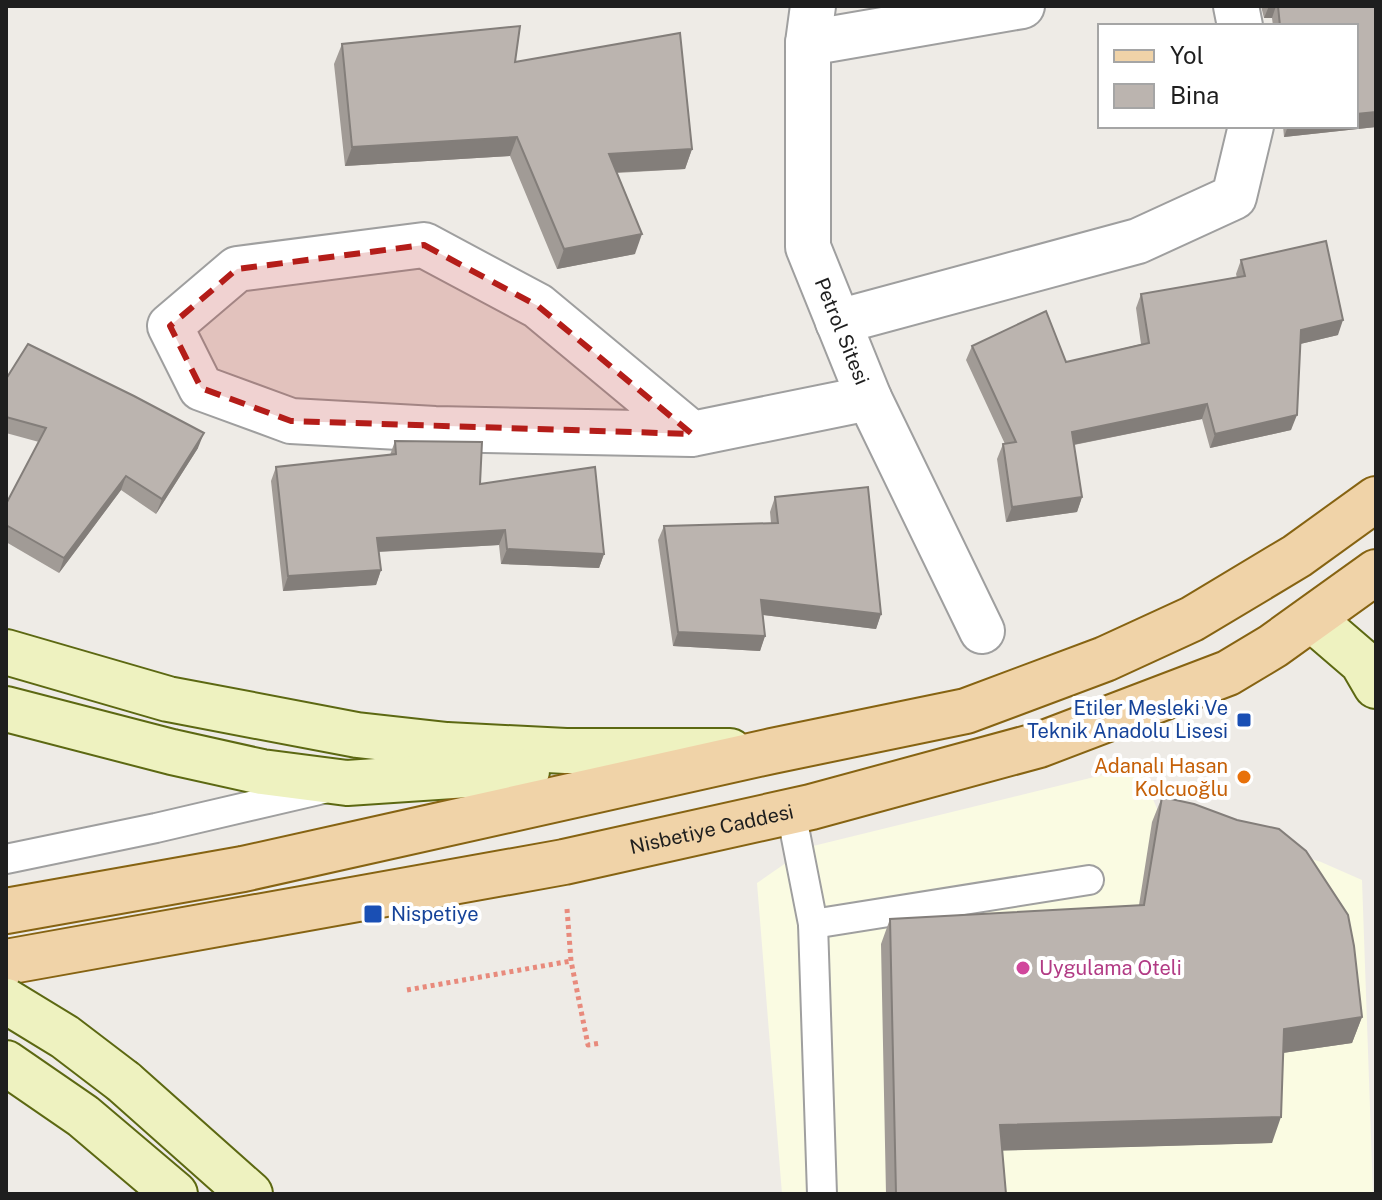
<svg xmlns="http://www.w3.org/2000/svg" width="1382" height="1200" font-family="'Public Sans',sans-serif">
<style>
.education{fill:#fafbe2}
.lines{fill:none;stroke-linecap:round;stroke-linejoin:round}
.service-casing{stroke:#9f9f9f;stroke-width:32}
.minor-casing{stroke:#9f9f9f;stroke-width:48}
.secondary-casing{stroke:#5c6812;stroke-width:48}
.primary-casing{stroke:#866312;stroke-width:48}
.path{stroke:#e88a7c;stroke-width:5;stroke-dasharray:4 4;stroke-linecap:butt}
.service{stroke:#fff;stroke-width:28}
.minor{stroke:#fff;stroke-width:44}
.secondary{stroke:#eef2c0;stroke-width:44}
.primary{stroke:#f0d3a8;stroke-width:44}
.secondary-bridge-casing{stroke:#5c6812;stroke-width:48;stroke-linecap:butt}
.secondary-bridge{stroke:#eef2c0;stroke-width:44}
.wall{fill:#a19b96}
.shaded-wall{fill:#837e7a}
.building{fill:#bbb4af;stroke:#837e7a;stroke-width:2}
.marked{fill:#b41d19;fill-opacity:0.2;stroke:#b41d19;stroke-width:6;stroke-dasharray:16 10;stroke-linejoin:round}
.transit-dot{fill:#1a4fb4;stroke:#fff;stroke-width:3}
.food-dot{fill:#e8710a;stroke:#fff;stroke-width:3}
.hotel-dot{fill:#d1479c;stroke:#fff;stroke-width:3}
.labels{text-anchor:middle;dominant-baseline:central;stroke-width:8;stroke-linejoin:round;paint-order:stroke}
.street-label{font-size:20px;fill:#1e1e1e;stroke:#fff}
.transit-label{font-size:20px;fill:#164399;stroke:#fff;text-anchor:end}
.food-label{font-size:20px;fill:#c56008;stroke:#fff;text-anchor:end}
.hotel-label{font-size:20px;fill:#b23c85;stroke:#fff;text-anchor:start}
</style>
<rect width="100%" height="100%" fill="#eeebe6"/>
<path class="education" d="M1139 766 1158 811 1321 862 1362 880 1373 1194H782L757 883 809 847Z"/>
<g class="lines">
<defs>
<g id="service">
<path d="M791 812 813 924 822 1194"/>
<path d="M6 859 156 828 323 789"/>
<path d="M813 924 1089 880"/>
</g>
<g id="minor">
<path id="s1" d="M813 6 808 43V247L869 398 982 631"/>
<path d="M1236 6 1240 26"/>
<path d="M808 43 1022 6"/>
<path d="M838 322 1138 241 1234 197 1251 126"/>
<path d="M692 434 538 306 424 245 237 269 170 326 201 388 291 421 435 429 692 434 869 398"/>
</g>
<g id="secondary">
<path d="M1312 619 1362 662 1376 686"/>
<path d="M6 652 168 699 357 735 447 745 566 751H730"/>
<path d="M6 709 172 752 262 772 347 783 527 771"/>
<path d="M6 1063 83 1116 175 1194"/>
<path d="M124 1082 250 1194"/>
</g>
<g id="primary">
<path d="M6 911 243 869 772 751 966 711 1105 659 1192 619 1297 556 1376 499"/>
<path id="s2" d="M6 962 564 862 811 807 1039 745 1228 673 1273 646 1376 572"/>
</g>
</defs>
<use href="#service" class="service-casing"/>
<use href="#minor" class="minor-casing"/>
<use href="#secondary" class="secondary-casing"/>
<use href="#primary" class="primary-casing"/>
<g class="path">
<path d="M567 909 571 961 588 1045 601 1043"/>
<path d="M407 990 571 961"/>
</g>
<use href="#service" class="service"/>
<use href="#minor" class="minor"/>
<use href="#secondary" class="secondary"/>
<use href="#primary" class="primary"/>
<defs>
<path id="secondary-bridge" d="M6 1001 65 1037 124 1082"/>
</defs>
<use href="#secondary-bridge" class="secondary-bridge-casing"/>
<use href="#secondary-bridge" class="secondary-bridge"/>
</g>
<g class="wall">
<path d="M1261 6H1376V127L1284 137 1283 126H1356V26H1273L1272 18H1264Z"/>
<path d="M342 44 692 149 685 169 617 173 635 254 557 269 510 156 345 166 334 64Z"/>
<path d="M1241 260 1338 335 1300 344 1291 430 1210 448 1202 419 1074 445 1082 497 1077 512 1006 522 997 459 1003 444H1005L966 360 972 346 1066 362 1141 344 1136 308 1141 294 1237 278 1236 274Z"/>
<path d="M6 379 198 448 156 514 121 490 59 573 6 542V504L39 442 6 433Z"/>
<path d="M395 441 480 484 604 554 599 568 501 564 499 545 379 552 381 570 376 585 283 591 271 481 276 467 390 455Z"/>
<path d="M775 497 881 614 876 629 763 615 765 636 760 651 673 646 658 540 664 526 771 523 770 512Z"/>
<path d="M1162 797 1362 1017 1352 1043 1283 1053 1272 1143 1002 1150 1006 1194H886L881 944 890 919 1139 905 1152 822Z"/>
</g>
<g class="shaded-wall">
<path d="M1269 6H1276L1272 18H1264Z"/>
<path d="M1376 112V127L1284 137 1288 126H1356V114Z"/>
<path d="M517 137 510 156 345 166 352 147Z"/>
<path d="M692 149 685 169 602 173 609 154Z"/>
<path d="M642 234 635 254 557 269 564 249Z"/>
<path d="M1343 320 1338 335 1296 345 1301 330Z"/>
<path d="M1207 404 1202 419 1067 446 1072 432Z"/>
<path d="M1297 415 1291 430 1210 448 1215 434Z"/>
<path d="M204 433 198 448 156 514 162 499Z"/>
<path d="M126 476 121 490 59 573 64 558Z"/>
<path d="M1082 497 1077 512 1006 522 1012 507Z"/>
<path d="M505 530 499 545 372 552 377 538Z"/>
<path d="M507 549 604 554 599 568 501 564Z"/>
<path d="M381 570 376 585 283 591 288 576Z"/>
<path d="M761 600 881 614 876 629 756 614Z"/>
<path d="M678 632 765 636 760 651 673 646Z"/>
<path d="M1362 1017 1352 1043 1275 1054 1284 1029Z"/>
<path d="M1281 1117 1272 1143 991 1151 1000 1125Z"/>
</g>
<g class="building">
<path d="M1278 6H1376V112L1356 114V26H1280Z"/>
<path d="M520 26 515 62 680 33 692 149 609 154 642 234 564 249 517 137 352 147 342 44Z"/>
<path d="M1326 241 1343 320 1301 330 1297 415 1215 434 1207 404 1072 432 1082 497 1012 507 1003 444 1016 442 972 346 1046 311 1066 362 1149 343 1141 294 1245 276 1241 260Z"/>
<path d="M28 344 134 396 204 433 162 499 126 476 64 558 6 525V504L46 428 6 417V379Z"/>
<path d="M395 441 482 442 480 484 595 467 604 554 507 549 505 530 377 538 381 570 288 576 276 467 396 454Z"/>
<path d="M868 487 881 614 761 600 765 636 678 632 664 526 778 523 775 497Z"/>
<path d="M1162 797 1194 804 1237 820 1279 829 1306 851 1348 915 1354 946 1362 1017 1284 1029 1281 1117 1000 1125 1006 1194H896L890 919 1144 905Z"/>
</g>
<path class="marked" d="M424 245 538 306 692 434 291 421 201 388 170 326 237 269Z"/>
<g class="transit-dot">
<rect x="1236" y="712" width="16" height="16" rx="4"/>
<rect x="363" y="904" width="20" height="20" rx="4"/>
</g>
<circle class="food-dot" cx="1244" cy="777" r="8"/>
<circle class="hotel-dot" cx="1023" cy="968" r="8"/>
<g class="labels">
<g class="street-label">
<text stroke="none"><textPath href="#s1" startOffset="332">Petrol Sitesi</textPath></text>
<text stroke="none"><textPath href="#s2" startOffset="718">Nisbetiye Caddesi</textPath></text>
</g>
<g class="transit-label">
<text x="1228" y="708">Etiler Mesleki Ve<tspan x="1228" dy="23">Teknik Anadolu Lisesi</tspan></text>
<text x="391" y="914" text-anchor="start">Nispetiye</text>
</g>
<g class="food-label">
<text x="1228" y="766">Adanalı Hasan<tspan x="1228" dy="23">Kolcuoğlu</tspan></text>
</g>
<g class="hotel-label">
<text x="1039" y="968">Uygulama Oteli</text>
</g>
</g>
<rect width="1382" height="1200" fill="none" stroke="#1e1e1e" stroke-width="16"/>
<rect x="1098" y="24" width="260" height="104" fill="#ffffff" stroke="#a5a5a5" stroke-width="2"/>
<rect x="1114" y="50" width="40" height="12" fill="#f0d3a8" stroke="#a5a5a5" stroke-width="2"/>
<text x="1170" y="64" font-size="24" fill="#1e1e1e">Yol</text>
<rect x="1114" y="84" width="40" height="24" fill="#bbb4af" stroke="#a5a5a5" stroke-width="2"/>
<text x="1170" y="104" font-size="24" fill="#1e1e1e">Bina</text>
</svg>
